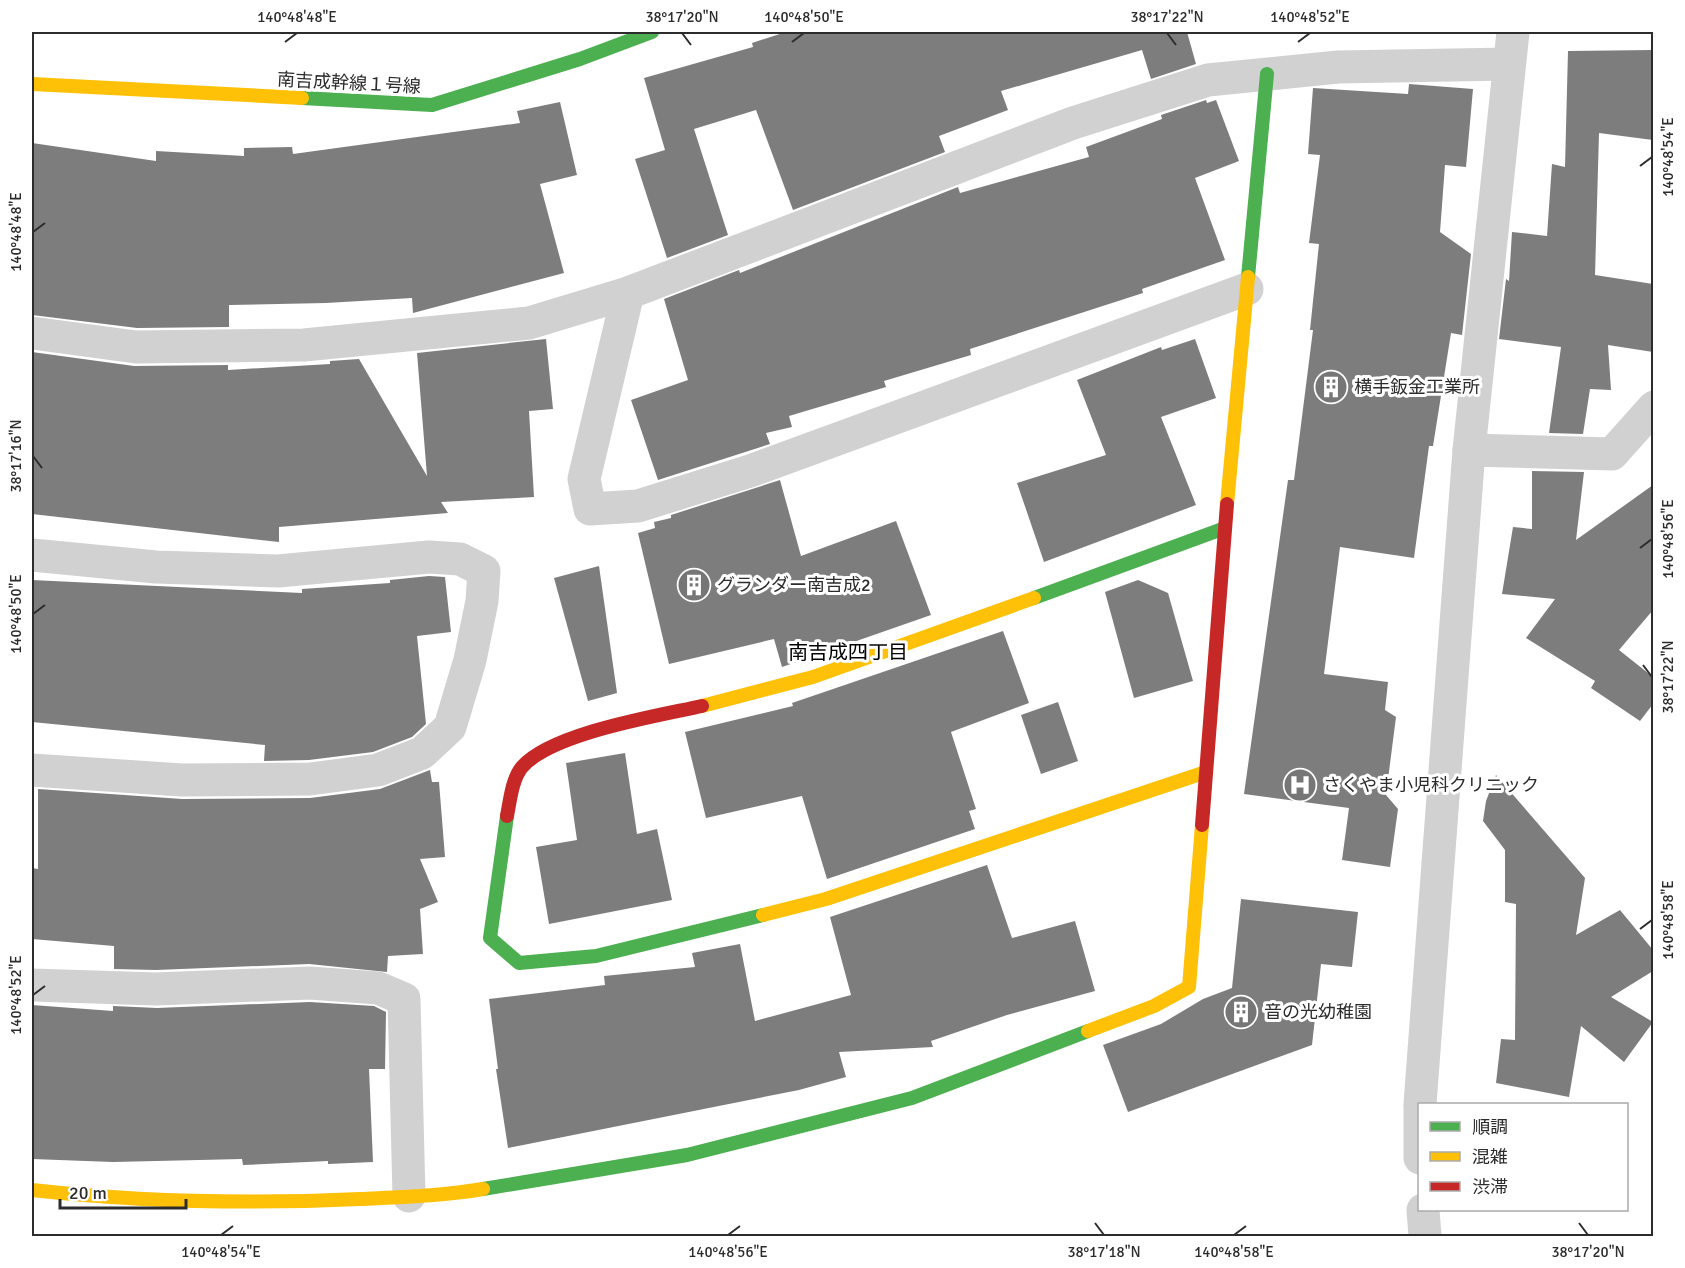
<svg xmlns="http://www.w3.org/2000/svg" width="1685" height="1268" font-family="Signika,'Noto Sans JP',sans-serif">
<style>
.building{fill:#7d7d7d}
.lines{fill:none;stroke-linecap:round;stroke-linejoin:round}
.street{stroke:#d1d1d1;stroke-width:33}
.fast{stroke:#4caf50;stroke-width:14}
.slow{stroke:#ffc107;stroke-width:14}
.jam{stroke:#c62828;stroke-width:14}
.ticks{fill:none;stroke:#2c2c2c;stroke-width:2}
.labels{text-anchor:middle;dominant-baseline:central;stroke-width:6;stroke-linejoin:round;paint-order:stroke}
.street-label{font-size:18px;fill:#2c2c2c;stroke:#fff}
.poi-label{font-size:18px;fill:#2c2c2c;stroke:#fff;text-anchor:start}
.neighbourhood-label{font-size:20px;fill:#000;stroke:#fff}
.neatline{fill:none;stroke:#2c2c2c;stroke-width:2}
.ticks-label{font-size:15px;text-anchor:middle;fill:#2c2c2c}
</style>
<rect width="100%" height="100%" fill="#fff"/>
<g class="building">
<path d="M786 32H1187L1196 64 1151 79 1142 50 1001 91 1008 110 939 136 945 152 793 210 756 110 694 129 728 235 667 258 635 159 665 150 644 78 753 47 752 43Z"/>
<path d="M1653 50V140L1599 133 1595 275 1653 284V352L1608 345 1611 390 1590 389 1583 434 1549 433 1561 347 1499 339 1506 279 1509 281 1512 232 1547 236 1552 164 1565 167 1568 51Z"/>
<path d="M1409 84 1473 89 1466 167 1445 165 1440 232 1471 254 1462 335 1451 333 1433 446H1429L1414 558 1340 547 1324 674 1388 682 1385 710 1396 717 1386 795 1398 809 1390 867 1342 860 1349 808 1244 794 1288 480H1294L1313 330H1310L1319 244 1309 243 1320 155 1308 154 1313 88 1408 94Z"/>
<path d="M1206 100 1207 103 1216 100 1239 161 1195 178 1225 260 1142 289 1143 293 970 349 971 355 884 381 886 387 789 416 792 427 766 433 770 444 658 480 631 400 688 380 664 299 739 270 740 273 958 187 960 193 1089 157 1086 147 1162 119 1161 115Z"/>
<path d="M560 102 577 175 540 184 564 273 413 313 412 298 326 303 229 305V327L137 328 32 315V143L156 161V151L244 156V148L292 147 293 154 520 123 517 111Z"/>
<path d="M546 339 553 409 529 411 534 497 441 502 448 513 279 527V542L32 514V352L134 366 228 365V370L330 364V361L359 359 427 476 417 353Z"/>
<path d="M1195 339 1216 398 1161 417 1196 505 1044 562 1017 483 1106 455 1077 380 1161 347 1162 350Z"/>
<path d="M1532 471 1584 472 1576 540 1653 485V610L1619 650 1653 677V704L1640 721 1591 688 1595 681 1526 638 1555 599 1502 594 1513 527 1532 529Z"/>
<path d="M780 480 801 556 896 521 931 615 782 667 774 639 669 664 638 533 655 528 654 522 671 518V515Z"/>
<path d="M599 566 617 693 588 701 554 578Z"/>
<path d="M429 576 445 577 451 632 417 636 426 724 412 737 373 752 309 760 264 761 265 745 32 722V580L302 593V589L390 583V580Z"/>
<path d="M1138 580 1168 593 1193 681 1134 698 1105 592Z"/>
<path d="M1003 631 1029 703 951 732 976 809 969 811 975 829 827 879 802 796 706 818 685 732 793 706 792 703Z"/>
<path d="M1058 702 1078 761 1041 774 1021 715Z"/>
<path d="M625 753 637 834 657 829 672 900 549 924 536 847 577 840 566 763Z"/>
<path d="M430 770 432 782H439L445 857 420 859 438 902 420 909 423 954 388 956 387 972 309 964 156 970 114 969V946L32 939V868L38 869V789L182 799 310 798 380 789Z"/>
<path d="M1496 775 1585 878 1576 935 1620 910 1653 950V971L1611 997 1653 1022 1624 1062 1581 1026 1569 1097 1496 1083 1501 1039 1515 1040 1516 904 1505 902V850L1483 821 1486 801Z"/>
<path d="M987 865 1012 938 1075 921 1095 991 1007 1015 931 1041 933 1047 839 1052 846 1077 799 1090 508 1148 496 1069H498L489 999 605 985 604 976 695 967 692 953 740 944 755 1021 851 995 830 917Z"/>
<path d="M1241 899 1358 912 1352 967 1321 964 1312 1045 1128 1112 1103 1045 1161 1024 1203 999 1232 988Z"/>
<path d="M310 1002 374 1006 386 1012 385 1069H369L373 1162 328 1164V1161L243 1165 242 1159 113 1162 32 1159V1005L113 1011V1006L157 1008Z"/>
</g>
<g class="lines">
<g class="street">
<path d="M628 293 584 479 590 509 638 506 750 471 1247 289"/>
<path d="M32 333 136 347 304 345 529 323 628 293 1073 123 1208 80 1338 67 1509 64"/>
<path d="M1469 450 1513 32"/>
<path d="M32 555 156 567 278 571 429 557 460 559 484 571 482 601 470 660 450 727 422 753 378 770 310 779 182 780 32 770"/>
<path d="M32 985 156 989 310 983 378 988 404 999 409 1196"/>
<path d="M1420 1104 1469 450 1612 454 1654 407"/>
<path d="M1420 1107V1158"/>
<path d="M1423 1210 1425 1236"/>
</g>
<g class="fast">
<path d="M302 98 432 105 580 59 652 32"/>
<path d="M1248 277 1267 74"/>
<path d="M1034 598 1225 528"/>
<path d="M507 816 490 938 519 963 596 956 763 915"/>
<path d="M483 1189 687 1155 912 1098 1088 1031"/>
</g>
<g class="slow">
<path d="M32 84 302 98"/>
<path d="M1227 504 1248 277"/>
<path d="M702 706 813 677 1034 598"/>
<path d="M763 915 826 899 1206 772"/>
<path d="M1088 1031 1154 1006 1189 987 1202 825"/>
<path d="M32 1190C140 1202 251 1204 360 1199 401 1197 442 1196 483 1189"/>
</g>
<g class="jam">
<path d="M507 816C510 801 512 779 522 767 552 733 657 716 702 706"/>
<path d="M1202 825 1227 504"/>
</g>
</g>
<path class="ticks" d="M682 33 691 45M1167 33 1176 45M285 42 297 33M792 42 804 33M1298 42 1310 33M1640 166 1652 157M33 232 45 223M33 456 42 468M1640 548 1652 539M33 614 45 605M1643 665 1652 677M1640 929 1652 920M33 995 45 986M1095 1223 1104 1235M1579 1223 1588 1235M221 1235 233 1226M728 1235 740 1226M1234 1235 1246 1226"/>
<defs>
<symbol id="building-disc" viewBox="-11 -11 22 22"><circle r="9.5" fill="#767676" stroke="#fff"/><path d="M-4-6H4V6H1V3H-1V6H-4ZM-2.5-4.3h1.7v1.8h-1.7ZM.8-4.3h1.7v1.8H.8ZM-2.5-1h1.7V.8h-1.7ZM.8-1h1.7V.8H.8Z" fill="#fff"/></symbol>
<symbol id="hospital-disc" viewBox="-11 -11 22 22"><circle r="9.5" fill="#767676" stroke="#fff"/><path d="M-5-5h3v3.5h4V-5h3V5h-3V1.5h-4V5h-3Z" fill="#fff"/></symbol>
</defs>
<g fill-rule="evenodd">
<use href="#building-disc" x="1312" y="368" width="38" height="38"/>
<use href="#building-disc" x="675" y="566" width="38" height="38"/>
<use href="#hospital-disc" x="1281" y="766" width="38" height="38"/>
<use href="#building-disc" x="1222" y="993" width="38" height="38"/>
</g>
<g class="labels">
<g class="street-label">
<text transform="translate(349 83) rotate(3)">南吉成幹線１号線</text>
</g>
<g class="poi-label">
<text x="1354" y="387">横手鈑金工業所</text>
<text x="717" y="585">グランダー南吉成2</text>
<text x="1323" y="785">さくやま小児科クリニック</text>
<text x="1264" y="1012">音の光幼稚園</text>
</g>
<g class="neighbourhood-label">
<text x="848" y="652">南吉成四丁目</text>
</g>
</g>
<rect width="1685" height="1268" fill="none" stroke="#ffffff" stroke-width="66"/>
<rect x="1418" y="1103" width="210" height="108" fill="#ffffff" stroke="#ababab" stroke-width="1.5"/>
<rect x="1430" y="1122" width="30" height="9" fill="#4caf50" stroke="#ababab" stroke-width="1.5"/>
<text x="1472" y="1133" font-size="18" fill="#2c2c2c">順調</text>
<rect x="1430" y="1152" width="30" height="9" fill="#ffc107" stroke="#ababab" stroke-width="1.5"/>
<text x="1472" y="1163" font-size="18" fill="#2c2c2c">混雑</text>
<rect x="1430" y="1182" width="30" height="9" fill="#c62828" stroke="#ababab" stroke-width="1.5"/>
<text x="1472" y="1193" font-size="18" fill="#2c2c2c">渋滞</text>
<path d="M60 1199v9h126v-9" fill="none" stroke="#2c2c2c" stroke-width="3"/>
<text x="69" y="1199" font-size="18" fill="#2c2c2c" stroke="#ffffff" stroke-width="4.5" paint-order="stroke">20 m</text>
<rect x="33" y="33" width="1619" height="1202" class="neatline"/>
<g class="ticks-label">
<text x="297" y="22">140°48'48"E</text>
<text x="682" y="22">38°17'20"N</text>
<text x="804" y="22">140°48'50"E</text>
<text x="1167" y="22">38°17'22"N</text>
<text x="1310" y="22">140°48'52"E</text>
<text transform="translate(1668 157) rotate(-90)" y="5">140°48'54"E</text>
<text transform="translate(16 232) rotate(-90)" y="5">140°48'48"E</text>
<text transform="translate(16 456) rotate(-90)" y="5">38°17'16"N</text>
<text transform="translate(1668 539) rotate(-90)" y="5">140°48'56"E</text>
<text transform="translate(16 614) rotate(-90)" y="5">140°48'50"E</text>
<text transform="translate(1668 677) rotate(-90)" y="5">38°17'22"N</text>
<text transform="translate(1668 920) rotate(-90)" y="5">140°48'58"E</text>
<text transform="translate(16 995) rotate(-90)" y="5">140°48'52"E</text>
<text x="221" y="1257">140°48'54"E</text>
<text x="728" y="1257">140°48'56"E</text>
<text x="1104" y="1257">38°17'18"N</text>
<text x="1234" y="1257">140°48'58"E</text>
<text x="1588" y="1257">38°17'20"N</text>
</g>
</svg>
